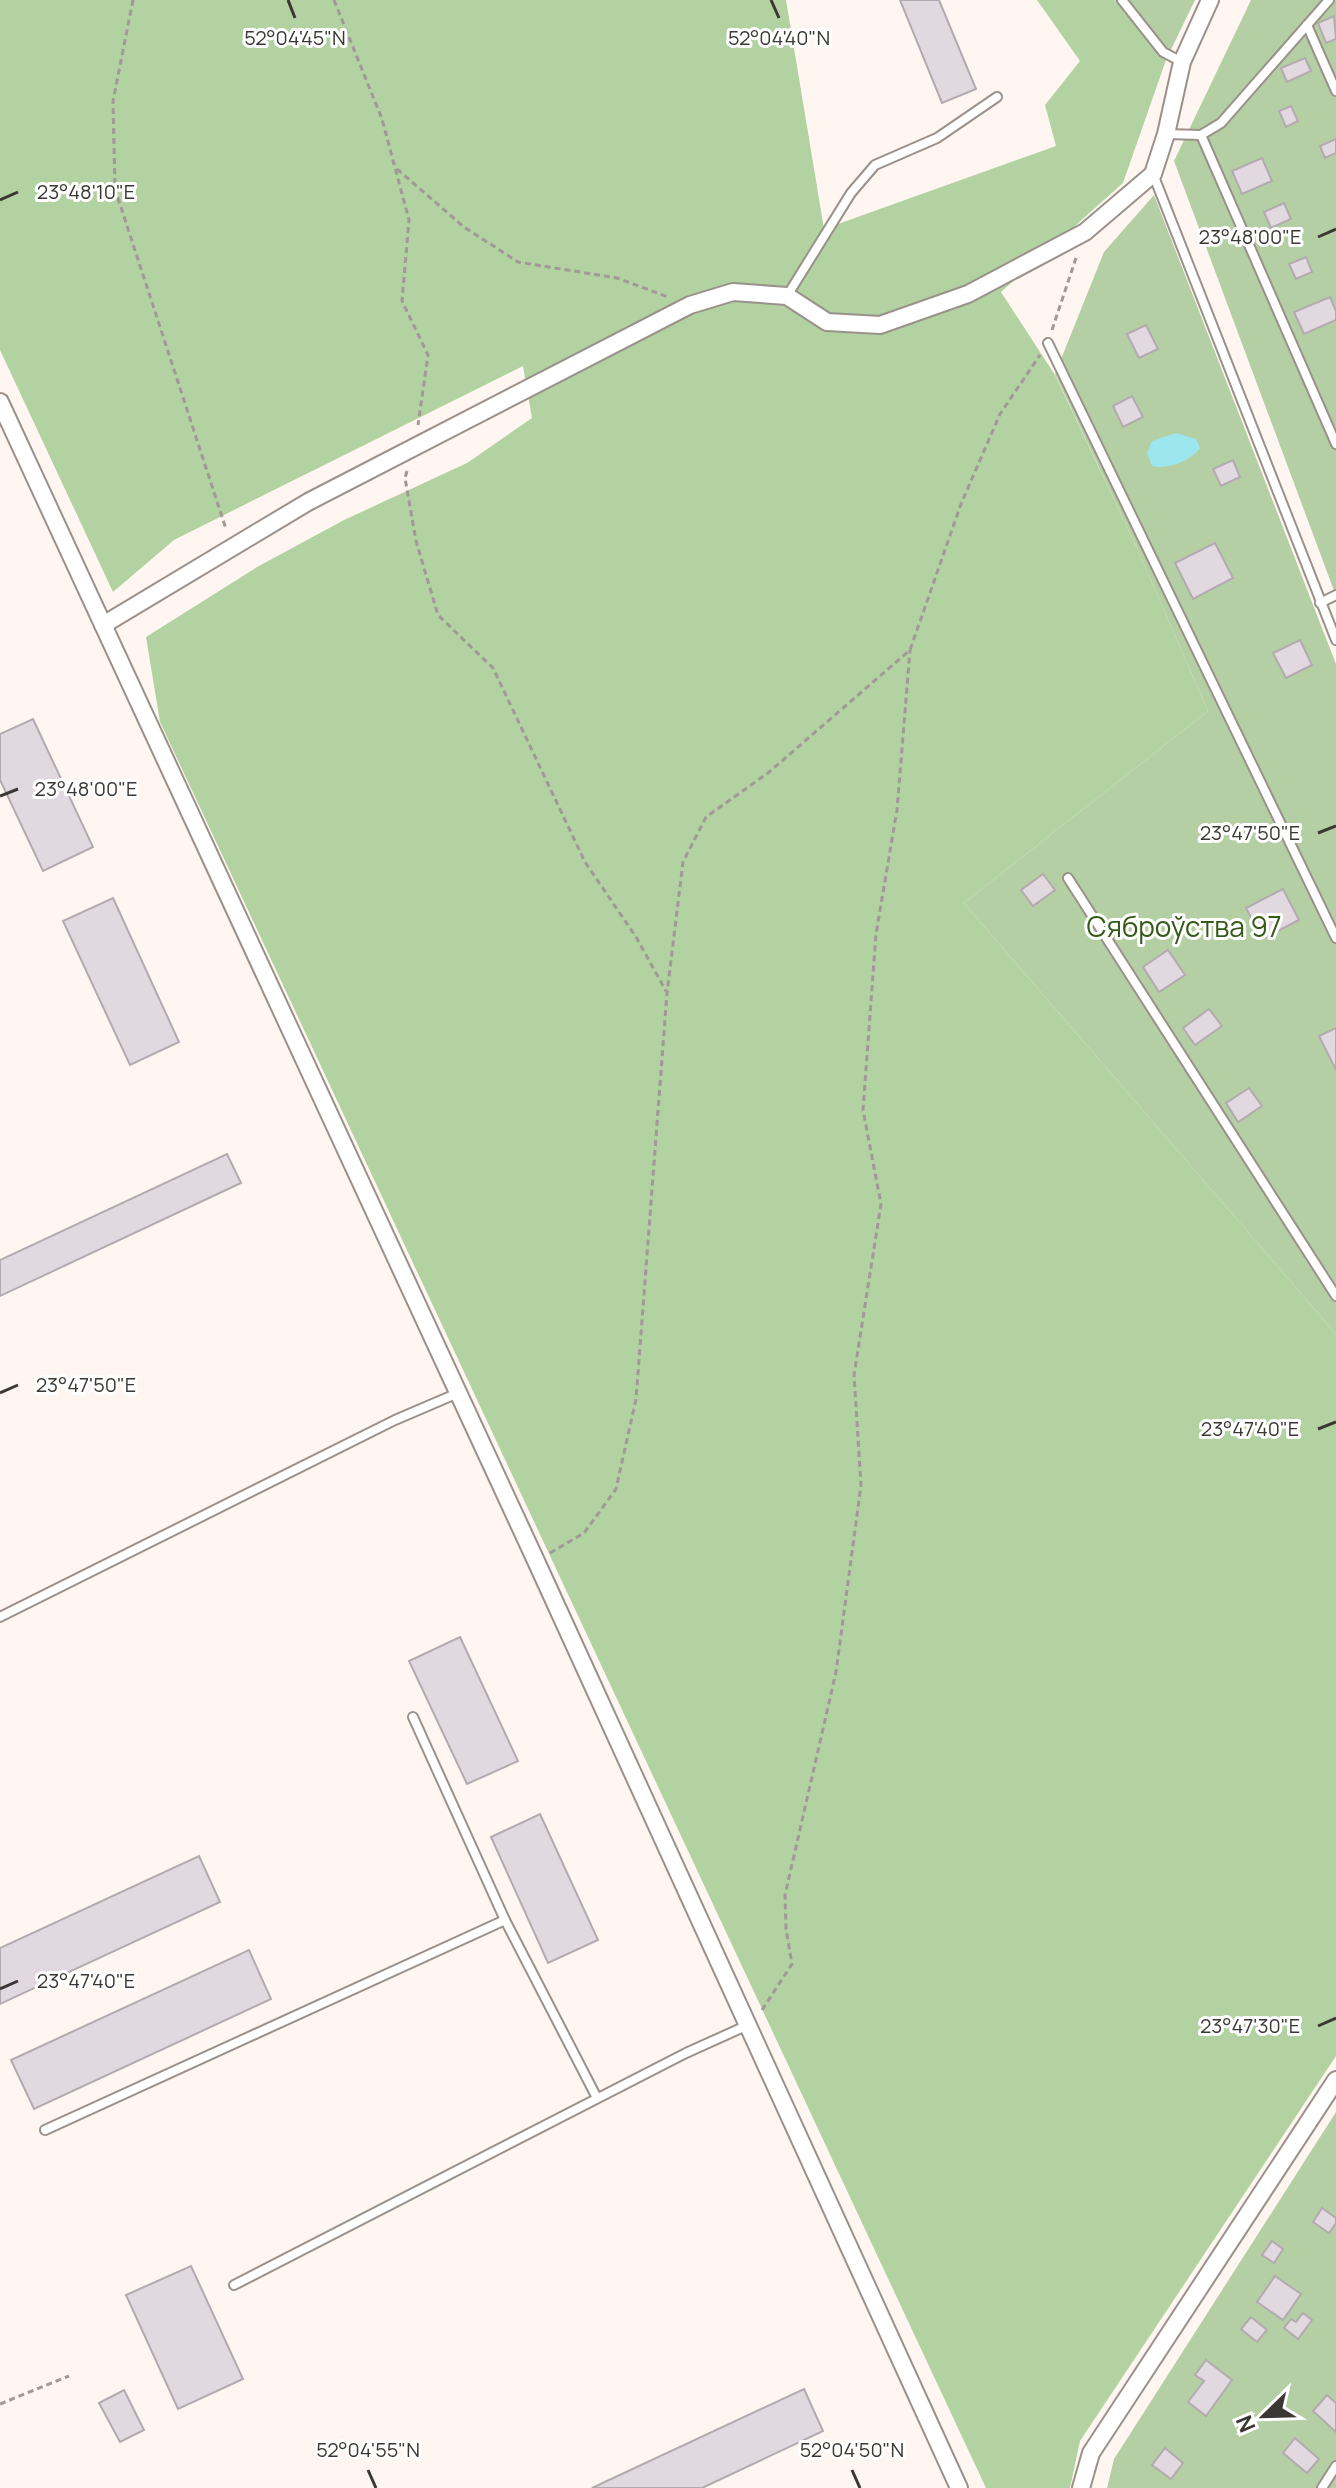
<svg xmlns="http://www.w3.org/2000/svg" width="1336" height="2488" font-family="Manrope,sans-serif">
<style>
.green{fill:#b5cfa5}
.forest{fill:#b3d2a1}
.water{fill:#9ce6ee}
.building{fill:#e2d8df;stroke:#b3aab0;stroke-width:2}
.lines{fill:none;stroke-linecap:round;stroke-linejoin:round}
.service-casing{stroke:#9a918b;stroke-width:12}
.minor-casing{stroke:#9a918b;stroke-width:20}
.path{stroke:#a09996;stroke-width:3;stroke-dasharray:6 4;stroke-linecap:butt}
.service{stroke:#fff;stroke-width:8}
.minor{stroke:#fff;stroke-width:16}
.ticks{fill:none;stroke:#3b3735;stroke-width:3}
.labels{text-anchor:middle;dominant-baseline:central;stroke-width:6;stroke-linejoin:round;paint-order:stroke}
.park-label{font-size:28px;fill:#365b19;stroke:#fff}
.ticks-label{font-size:20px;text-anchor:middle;fill:#3b3735;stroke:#fff;stroke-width:6;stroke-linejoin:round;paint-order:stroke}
</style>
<rect width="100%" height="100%" fill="#fff6f1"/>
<g class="green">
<path d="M1114 0H1195L1166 60Z"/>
<path d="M1251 0H1336V596L1174 161Z"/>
<path d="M1154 195 1336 664V1334L964 903 1208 711 1137 548 1055 374 1104 252Z"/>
<path d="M1336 2112V2488H1107L1114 2459Z"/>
</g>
<path class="forest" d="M0 0H786L824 229 1056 146 1045 105 1080 61 1037 0H1114L1166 60 1123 183 1001 292 1055 375 1137 548 1208 711 964 903 1336 1334V2056L1080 2441 1070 2488H986L160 722 146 637 257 567 344 520 467 463 532 418 523 366 174 540 113 592 0 350Z"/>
<path class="water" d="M1176 433 1196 439 1200 448C1191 461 1167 470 1152 466L1147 453 1152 441Z"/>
<g class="building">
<path d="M900 0H939L976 89 942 103Z"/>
<path d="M1334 16 1336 39 1326 43 1318 23Z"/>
<path d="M1305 58 1311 71 1287 82 1281 68Z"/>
<path d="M1291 106 1298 121 1286 127 1279 111Z"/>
<path d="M1336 139V153L1325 158 1320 146Z"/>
<path d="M1262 158 1272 181 1242 194 1232 171Z"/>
<path d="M1284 203 1291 219 1271 228 1264 212Z"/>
<path d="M1306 257 1312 272 1296 279 1289 264Z"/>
<path d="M1330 297 1336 311V320L1304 334 1294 312Z"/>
<path d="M1146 325 1158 349 1139 358 1127 334Z"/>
<path d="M1132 396 1143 417 1123 427 1113 406Z"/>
<path d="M1233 460 1240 477 1221 486 1213 469Z"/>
<path d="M1215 543 1233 578 1193 599 1175 563Z"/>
<path d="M1300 640 1312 665 1286 678 1273 653Z"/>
<path d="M33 719 93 847 43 871 0 780V734Z"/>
<path d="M1043 874 1055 890 1033 906 1021 890Z"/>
<path d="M1283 889 1299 920 1262 939 1246 908Z"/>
<path d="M113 898 179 1042 130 1065 63 921Z"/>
<path d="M1168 950 1185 975 1159 992 1143 967Z"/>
<path d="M1209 1009 1222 1026 1195 1045 1183 1028Z"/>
<path d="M1336 1028V1070L1319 1036Z"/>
<path d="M1249 1088 1262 1106 1238 1122 1226 1103Z"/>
<path d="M227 1154 241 1183 0 1296V1260Z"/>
<path d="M460 1637 518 1761 467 1784 409 1661Z"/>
<path d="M540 1814 598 1940 548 1963 491 1837Z"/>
<path d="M199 1856 220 1902 0 2004V1948Z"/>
<path d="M249 1950 271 1999 34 2109 11 2060Z"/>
<path d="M1322 2208 1336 2218V2223L1329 2233 1313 2222Z"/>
<path d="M1272 2241 1283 2249 1274 2263 1262 2255Z"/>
<path d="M191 2266 243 2379 178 2409 126 2295Z"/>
<path d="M1275 2276 1301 2294 1283 2320 1257 2302Z"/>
<path d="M1303 2313 1312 2320 1298 2339 1284 2328 1291 2319 1296 2322Z"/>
<path d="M1251 2317 1267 2330 1257 2342 1241 2329Z"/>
<path d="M1206 2360 1232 2380 1206 2416 1188 2402 1204 2381 1195 2375Z"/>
<path d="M804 2389 823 2431 702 2488H592Z"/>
<path d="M124 2390 144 2430 120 2442 99 2403Z"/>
<path d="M1327 2395 1336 2403V2432L1313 2411Z"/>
<path d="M1295 2438 1319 2459 1307 2473 1283 2453Z"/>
<path d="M1165 2448 1183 2463 1171 2479 1152 2465Z"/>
</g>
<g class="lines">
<defs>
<g id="service">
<path d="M1122 0 1163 52 1182 62"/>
<path d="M1307 25 1336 91"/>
<path d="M1167 134 1201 135 1221 123 1329 0"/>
<path d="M1201 135 1336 444"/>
<path d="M1153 174 1336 640"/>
<path d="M787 296 851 193 875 165 937 138 997 97"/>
<path d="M1048 343 1336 938"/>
<path d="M1320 603 1336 595"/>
<path d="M1068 878 1336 1296"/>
<path d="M0 1617 395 1420 458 1393"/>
<path d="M413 1717 505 1920"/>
<path d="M45 2130 505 1920 597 2098"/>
<path d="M234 2285 686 2053 748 2025"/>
<path d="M1322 2488 1336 2466"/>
</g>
<g id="minor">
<path d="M0 402 536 1561 959 2488"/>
<path d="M103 625 308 502 690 305 733 292 787 296 827 322 880 325 968 294 1085 232 1153 174 1166 134 1182 62 1210 0"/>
<path d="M1081 2488 1091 2453 1336 2080"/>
</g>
</defs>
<use href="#service" class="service-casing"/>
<use href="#minor" class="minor-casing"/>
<g class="path">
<path d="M133 0 113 101 115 189 226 529"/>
<path d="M334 0 382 119 409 220 402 301 428 355 418 425"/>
<path d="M397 169 464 227 518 262 617 278 668 297"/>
<path d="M1052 330 1076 258"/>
<path d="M407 471 405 478 416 541 438 615 493 668 585 862 636 937 666 991"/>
<path d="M550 1553 584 1533 616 1489 636 1399 667 993 683 862 706 817 768 773 910 650 961 504 1000 414 1040 355"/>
<path d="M762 2010 792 1964 786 1929 785 1895 836 1672 861 1485 854 1375 881 1204 863 1110 876 934 897 810 910 650"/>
<path d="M0 2404 69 2376"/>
</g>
<use href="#service" class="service"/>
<use href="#minor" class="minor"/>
</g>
<path class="ticks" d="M288 0 295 18M771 0 779 18M0 200 18 192M1318 237 1336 229M0 796 18 789M1318 833 1336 826M0 1393 18 1385M1318 1429 1336 1422M0 1989 18 1981M1318 2026 1336 2018M368 2470 376 2488M852 2470 860 2488"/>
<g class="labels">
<g class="park-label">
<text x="1184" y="926">Сяброўства 97</text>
</g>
</g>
<g class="ticks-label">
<text x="295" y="45">52°04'45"N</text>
<text x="779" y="45">52°04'40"N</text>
<text x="86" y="199">23°48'10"E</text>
<text x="1250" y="244">23°48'00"E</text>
<text x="86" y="796">23°48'00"E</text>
<text x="1250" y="840">23°47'50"E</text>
<text x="86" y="1392">23°47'50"E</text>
<text x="1250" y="1436">23°47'40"E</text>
<text x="86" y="1988">23°47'40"E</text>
<text x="1250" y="2033">23°47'30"E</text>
<text x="368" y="2457">52°04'55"N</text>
<text x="852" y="2457">52°04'50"N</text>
</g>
<g transform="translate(1264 2416) rotate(247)" stroke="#ffffff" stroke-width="6" paint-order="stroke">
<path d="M0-6L14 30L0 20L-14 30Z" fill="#3b3735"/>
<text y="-12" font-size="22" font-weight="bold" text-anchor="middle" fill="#3b3735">N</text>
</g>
</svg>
